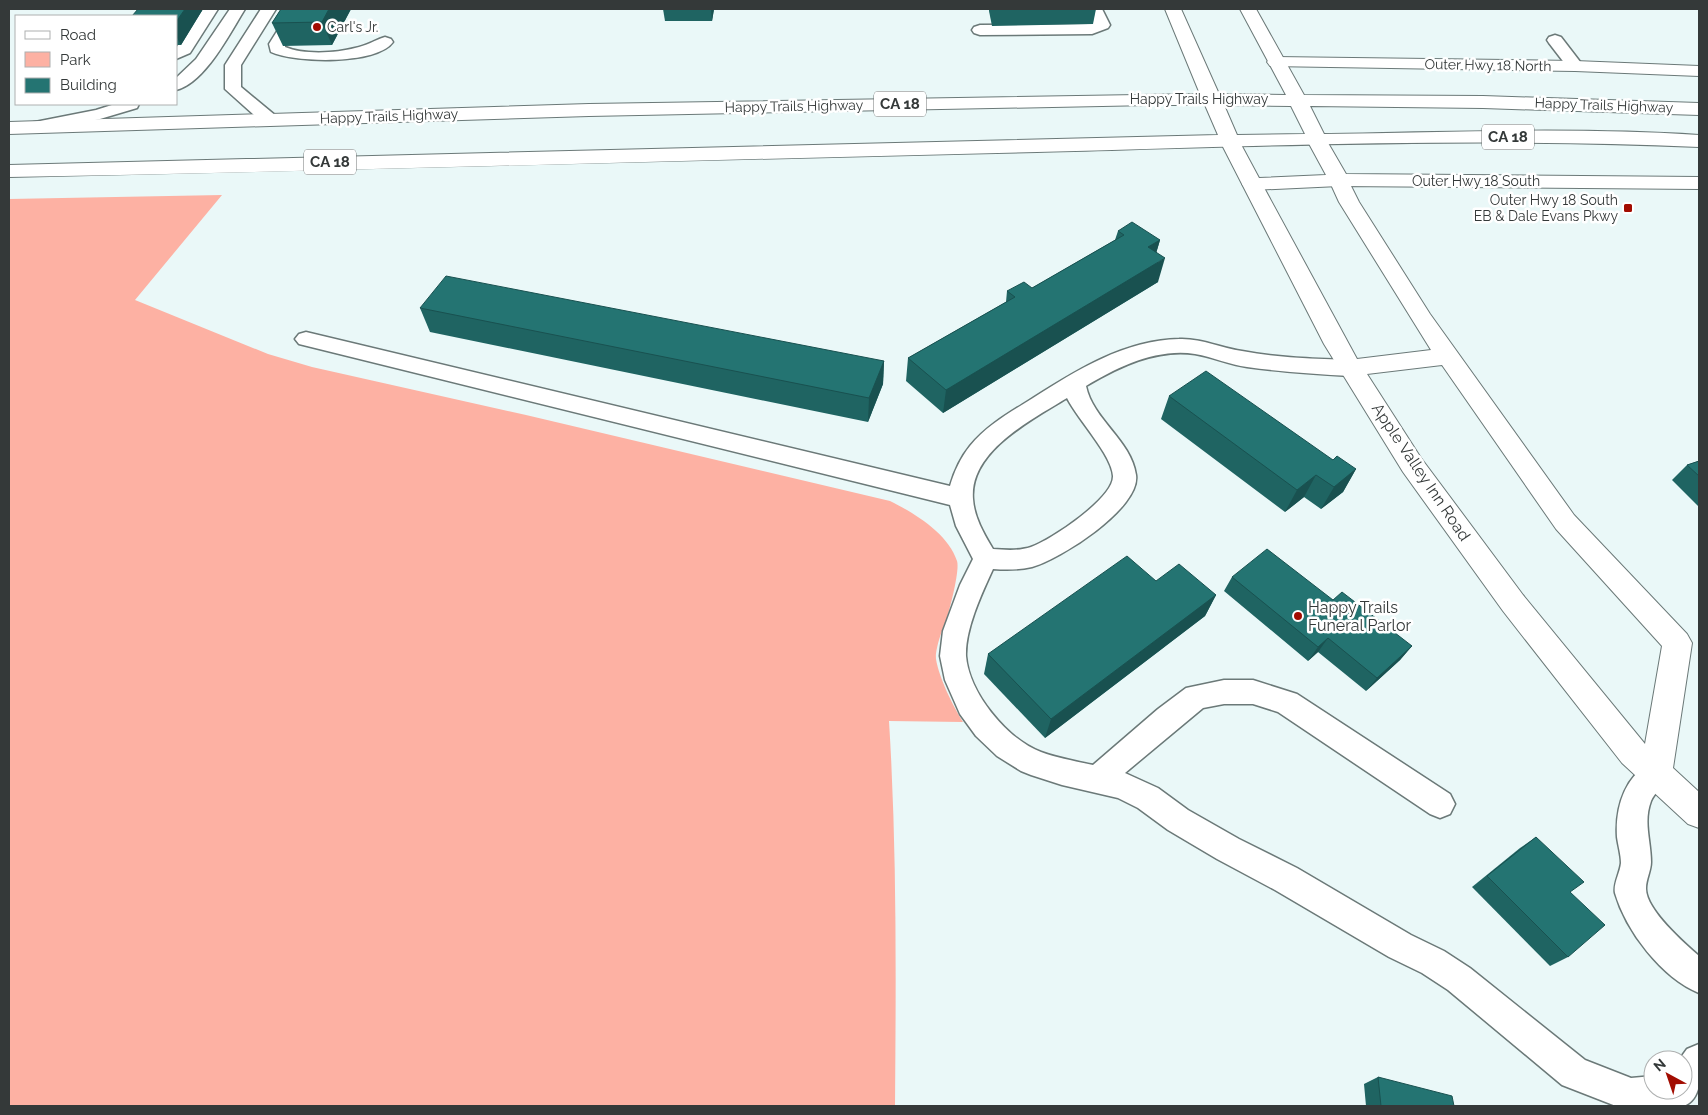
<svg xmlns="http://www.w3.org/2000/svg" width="1708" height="1115" font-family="Raleway,sans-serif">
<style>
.green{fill:#fdb1a3}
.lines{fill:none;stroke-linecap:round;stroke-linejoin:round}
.lane-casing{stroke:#6b7978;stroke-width:3}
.street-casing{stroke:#6b7978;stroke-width:2}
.secondary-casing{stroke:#6b7978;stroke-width:2}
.primary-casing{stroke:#6b7978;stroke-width:2}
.lane{fill:#fff;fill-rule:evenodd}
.street{fill:#fff;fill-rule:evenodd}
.secondary{fill:#fff;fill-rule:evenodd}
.primary{fill:#fff;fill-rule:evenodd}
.wall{fill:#1f6462}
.shaded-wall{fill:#195150}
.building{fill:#247472;stroke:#195150}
.poi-dot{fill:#a20c01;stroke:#fff;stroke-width:2}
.labels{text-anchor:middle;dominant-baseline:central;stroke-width:5;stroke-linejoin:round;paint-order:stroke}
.far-poi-label{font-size:14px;fill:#343939;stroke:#fff;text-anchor:start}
.far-street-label{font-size:14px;fill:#343939;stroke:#fff}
.shield{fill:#fff;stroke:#717474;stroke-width:1}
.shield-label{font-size:15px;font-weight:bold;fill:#343939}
.street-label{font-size:16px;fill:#343939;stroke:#fff}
.poi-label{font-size:16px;fill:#343939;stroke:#fff;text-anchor:start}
</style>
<rect width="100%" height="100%" fill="#eaf8f8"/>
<path class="green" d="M222 195 135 300 268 354 312 367 526 415 890 501C914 513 948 533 957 561 960 570 950 608 947 618 943 627 935 649 936 659 939 678 953 706 963 722L889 721C897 849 896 978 895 1106H9V199Z"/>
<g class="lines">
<defs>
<g id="lane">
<path d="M203 9H218L190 53 176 59V48Z"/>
<path d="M230 9H245C230 33 205 83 176 90V78L196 59Z"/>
<path d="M261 9H276L241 65V87L276 116 279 120 276 124 270 125 264 124 225 89V65Z"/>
<path d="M291 9H306L285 44V47C304 55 336 53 355 48 366 46 375 40 385 37L391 39 393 42C377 65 295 63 271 52L269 44Z"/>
<path d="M1088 9H1102L1110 25 1108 28 1092 34 980 35 974 33 972 30 974 27 980 25 1090 24 1093 23Z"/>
<path d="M1555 35 1561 37 1581 63 1583 66 1581 69H1569L1549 43 1547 40 1549 37Z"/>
<path d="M115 104H139L137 108 100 119 36 132 30 131 27 127 30 123 96 110Z"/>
<path d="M306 332 950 486C954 472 961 457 970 446 987 425 1011 412 1033 398 1077 370 1125 340 1179 339 1201 338 1221 348 1242 351 1278 358 1315 359 1351 360L1359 363 1362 368 1359 373 1351 376C1316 374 1282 372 1247 367 1230 365 1213 357 1195 354 1157 348 1118 367 1086 386 1093 420 1131 440 1136 475 1141 508 1059 560 1032 567 1019 570 1006 570 993 569 982 593 965 629 966 656 969 693 1007 739 1041 752 1057 758 1075 761 1093 765L1158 709 1186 688 1224 680H1253L1297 694 1450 794 1455 804 1450 814 1440 818 1430 814 1278 712 1253 704H1224L1203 708 1125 773 1158 788 1188 810 1239 839 1297 868 1411 935 1444 951 1470 968 1585 1060 1631 1078 1653 1076V1090H1683V1060H1679L1687 1049 1699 1044C1699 1064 1706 1097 1684 1106H1616L1562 1085 1448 990 1422 973 1389 957 1275 890 1217 859 1168 830 1138 808 1118 798 1062 785 1031 775 1021 771 997 756 976 736 960 714 945 680 940 656 943 631 960 585 973 559 956 526 950 505 299 344 295 339 299 334ZM1067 398C1078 420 1112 455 1113 476 1114 498 1051 540 1031 547 1020 551 1005 550 993 549 984 534 974 517 973 499 969 451 1033 419 1067 398Z"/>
<path d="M1656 761 1666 764 1670 774C1665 785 1654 793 1651 801 1643 822 1651 841 1651 862 1651 871 1646 879 1646 888 1645 909 1684 943 1699 956V993C1662 978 1626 931 1615 893 1613 884 1620 873 1621 863 1621 855 1618 845 1617 837 1615 806 1626 772 1656 761Z"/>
</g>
<path id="street" d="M1339 174 1346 176 1359 202 1430 314 1574 515 1687 634 1692 643 1673 768 1699 792V828L1688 824 1622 763 1503 611 1403 472 1324 344 1242 184 1245 180 1252 178 1259 180 1262 184 1357 359 1431 350 1339 202 1329 180 1332 176ZM1442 365 1556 529 1662 646 1645 744 1523 595 1421 458 1367 374Z"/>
<g id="secondary">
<path d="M1276 57 1575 61 1699 66V76L1575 71 1270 66 1267 62 1270 58Z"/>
<path d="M1317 134 1324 136 1346 174 1699 177V189L1339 186 1252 190 1245 188 1242 184 1220 141 1223 137 1230 135 1237 137 1259 178 1326 175 1307 140 1310 136Z"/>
</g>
<path id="primary" d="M1165 9H1181L1219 94 1286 95 1240 9H1256L1304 95 1483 96 1699 103V115L1483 108 1310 106 1324 134C1449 132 1574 127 1699 135V147C1479 137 1257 146 1037 152 694 160 351 171 9 177V165L1218 135 1205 105H1151L589 116 9 134V122L589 104 1200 94ZM1224 105 1291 106 1305 134 1237 135Z"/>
</defs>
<use href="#lane" class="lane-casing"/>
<use href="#street" class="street-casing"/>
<use href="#secondary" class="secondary-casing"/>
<use href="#primary" class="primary-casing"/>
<use href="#lane" class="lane"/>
<use href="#street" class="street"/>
<use href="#secondary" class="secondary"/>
<use href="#primary" class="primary"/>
</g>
<g class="wall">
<path d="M138 9H203L181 45H176V16Z"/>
<path d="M281 9H351L332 45 283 46 272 23Z"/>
<path d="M663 9H714L712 21H665Z"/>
<path d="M989 9H1096L1093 24 992 26 989 11Z"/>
<path d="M1118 231 1160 240 1156 253 1158 282 943 413 906 381 908 358 1006 302 1007 291 1032 288 1115 240Z"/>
<path d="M420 308 884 361 883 384 868 422 430 332Z"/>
<path d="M1169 396 1333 460 1356 469 1343 492 1321 509 1304 497 1285 512 1161 419Z"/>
<path d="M1699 461V507L1672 480 1687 465Z"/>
<path d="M1232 577 1333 600 1412 646 1400 660 1366 691 1318 652 1308 661 1224 591Z"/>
<path d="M1156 581 1216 595 1205 616 1045 738 984 674 988 654Z"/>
<path d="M1536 837 1570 892 1568 957 1550 966 1472 887 1520 848Z"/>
<path d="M1378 1077 1454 1106H1366L1364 1084Z"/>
</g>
<g class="shaded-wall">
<path d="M185 9H203L181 45 176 36V22Z"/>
<path d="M329 9H351L332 45 322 22Z"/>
<path d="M711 9H714L712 21Z"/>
<path d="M1160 240 1153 264 1148 247Z"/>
<path d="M1165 258 1158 282 943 413 946 390Z"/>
<path d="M884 361 883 384 868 422 869 398Z"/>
<path d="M1356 469 1343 492 1321 509 1334 487Z"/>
<path d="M1316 475 1304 497 1285 512 1297 490Z"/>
<path d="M1216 595 1205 616 1045 738 1051 719Z"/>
<path d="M1328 638 1318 652 1308 661 1318 647Z"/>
<path d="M1412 646 1400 660 1366 691 1377 678Z"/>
</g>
<g class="building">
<path d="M138 9H185L176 22V16H132Z"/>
<path d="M281 9H329L322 22 272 23Z"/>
<path d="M1132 222 1160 240 1148 247 1165 258 946 390 908 358 1015 297 1007 291 1024 282 1032 288 1124 235 1118 231Z"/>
<path d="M446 276 884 361 869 398 420 308Z"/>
<path d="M1206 371 1333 460 1337 456 1356 469 1334 487 1316 475 1297 490 1169 396Z"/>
<path d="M1699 461V476L1687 465Z"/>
<path d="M1267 549 1333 600 1342 592 1412 646 1377 678 1328 638 1318 647 1232 577Z"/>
<path d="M1127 556 1156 581 1179 564 1216 595 1051 719 988 654Z"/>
<path d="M1536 837 1584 882 1570 892 1605 925 1568 957 1487 876Z"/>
<path d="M1378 1077 1452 1096 1454 1106H1381Z"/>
</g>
<g class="poi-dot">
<circle cx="317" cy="27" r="5"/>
<rect x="1623" y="203" width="10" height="10" rx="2.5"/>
<circle cx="1298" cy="616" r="5"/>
</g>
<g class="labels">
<g class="far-poi-label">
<text x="327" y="27">Carl's Jr.</text>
<text x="1618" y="200" text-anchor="end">Outer Hwy 18 South<tspan x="1618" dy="16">EB &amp; Dale Evans Pkwy</tspan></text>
</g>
<g class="far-street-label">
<text transform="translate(1488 65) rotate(1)">Outer Hwy 18 North</text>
<text x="1199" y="99">Happy Trails Highway</text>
<text transform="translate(1604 105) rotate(2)">Happy Trails Highway</text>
<text transform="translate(794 106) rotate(-1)">Happy Trails Highway</text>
<text transform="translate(389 116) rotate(-2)">Happy Trails Highway</text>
<text x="1476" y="181">Outer Hwy 18 South</text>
</g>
<g class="shield">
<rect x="874" y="91.5" width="52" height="25" rx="4"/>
<rect x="1482" y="124.5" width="52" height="25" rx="4"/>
<rect x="304" y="149.5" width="52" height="25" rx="4"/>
</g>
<g class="shield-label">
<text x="900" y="104">CA 18</text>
<text x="1508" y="137">CA 18</text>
<text x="330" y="162">CA 18</text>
</g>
<g class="street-label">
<text transform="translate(1421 472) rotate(56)">Apple Valley Inn Road</text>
</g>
<g class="poi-label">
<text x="1308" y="607">Happy Trails<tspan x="1308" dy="18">Funeral Parlor</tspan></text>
</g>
</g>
<rect width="1708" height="1115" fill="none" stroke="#343939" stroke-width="20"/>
<rect x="15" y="15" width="162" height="90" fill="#ffffff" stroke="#aeb0b0"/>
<rect x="25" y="31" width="25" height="8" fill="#ffffff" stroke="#aeb0b0"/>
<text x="60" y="40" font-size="15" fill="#343939">Road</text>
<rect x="25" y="52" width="25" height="15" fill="#fdb1a3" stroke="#aeb0b0"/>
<text x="60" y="65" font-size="15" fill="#343939">Park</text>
<rect x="25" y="78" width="25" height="15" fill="#247472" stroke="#aeb0b0"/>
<text x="60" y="90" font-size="15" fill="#343939">Building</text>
<g transform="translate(1668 1075) rotate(320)"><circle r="24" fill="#ffffff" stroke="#aeb0b0"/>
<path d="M0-4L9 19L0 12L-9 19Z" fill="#a20c01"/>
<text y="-8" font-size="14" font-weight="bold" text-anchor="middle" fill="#343939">N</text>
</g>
</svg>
